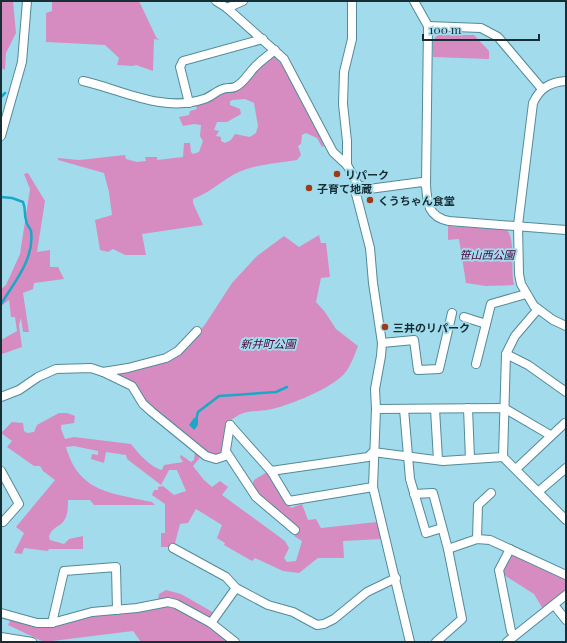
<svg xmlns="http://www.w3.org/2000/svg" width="567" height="643" font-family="'Playfair Display','Noto Sans JP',serif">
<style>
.green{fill:#d68cc1;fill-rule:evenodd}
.water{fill:#1aa8c7}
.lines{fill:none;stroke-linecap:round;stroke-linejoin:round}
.stream{stroke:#1aa8c7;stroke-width:2.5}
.minor-casing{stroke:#538a9a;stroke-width:10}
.minor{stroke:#fff;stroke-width:8}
.poi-dot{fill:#a03a16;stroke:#a2dbec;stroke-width:1.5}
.labels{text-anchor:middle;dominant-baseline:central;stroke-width:4;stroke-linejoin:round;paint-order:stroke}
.poi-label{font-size:11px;font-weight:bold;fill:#172e35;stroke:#a2dbec;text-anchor:start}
.park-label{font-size:11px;font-style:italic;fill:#4a033c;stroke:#a2dbec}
</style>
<rect width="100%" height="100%" fill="#a2dbec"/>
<g class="green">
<path d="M1 1H13L16 33 6 53 5 70 1 68Z"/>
<path d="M52 1H139L156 37 159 40 154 39 153 71 136 65 133 66 117 65 119 58 105 45 46 42V13L52 11Z"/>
<path d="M437 35H474L489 51V59L433 57V41Z"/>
<path d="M274 56C299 80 311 115 324 146L322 147 317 138 306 133 302 135 301 144 298 146 301 155 297 160C277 163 251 165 233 175 219 183 209 193 193 199V203L203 225 142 234 146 255H125L113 249 108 252 100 250 95 220 112 215 109 192 104 173 58 160V158L79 160 125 155 126 159 137 162 146 161 145 157H157V160L183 157 184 143H190L191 152 193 154 199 152 203 141 200 136 201 125 194 124 183 126 179 117 189 115 190 111 197 109 195 104 223 91 235 89 256 67ZM245 99 254 103 258 126 256 133 250 137 235 134 231 140 225 143 221 141V137L216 136 219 131 214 130 217 122H227L241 114 240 109 230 105V102L232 100Z"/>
<path d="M28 173 45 201 37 252 50 250V267H58L64 279 34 283 33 289 23 293 29 332H23L21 318 19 325 22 347 2 354 1 340 17 331 15 317H11L9 300 1 306V289L6 285 20 254 30 189 24 174Z"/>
<path d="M448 226 507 230C516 241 510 269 514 285L486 286 466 283 459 239 448 240Z"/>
<path d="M319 235 321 243H326L330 277 321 278 316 302 325 312 336 329 358 346C354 356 351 366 344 374 332 388 290 405 272 409 253 413 245 408 229 422L224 452 217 456 206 454 113 374 136 369 193 340 206 323 232 283 257 256 284 236 299 247Z"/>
<path d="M59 413H67L75 416 74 423 61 425V429L65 439 74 437 131 444C138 453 150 467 162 470L164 465 183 462 180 457 181 455 191 462 194 460 195 452 200 454 199 459 193 466 204 480 212 487 220 481 228 487 222 495 285 541 289 548 284 558 287 562 296 561 302 541 294 536 295 528 260 497 253 483 254 480 267 472 291 508 302 504 308 520 316 519 321 528 377 522 382 539 343 541 344 558H318L299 573 283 571 255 558 252 561 224 545 225 543 217 538 222 525 196 509 188 523 180 524 174 547H161V533H165V504L152 495 154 490H158V487L163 486 174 495 186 491 177 470H169L161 485 127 459 126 455 106 452 104 463 91 459 92 454 98 455V451L74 446 66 447C79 493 112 493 152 502L155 505H94L90 500H68C68 508 68 517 62 523 56 528 51 529 49 537L50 540 64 544 69 539 83 536V549H49L48 551 24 548 22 554 14 553 24 533 16 527 55 480 43 471 40 466H34L7 447 12 441 1 433 12 422 23 423 24 431 27 433 34 432 37 425Z"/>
<path d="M512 555 566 579V590L543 609 534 594 504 575V569Z"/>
<path d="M166 590 181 594 216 614 212 620 158 601 159 594Z"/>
<path d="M168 604 210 624 233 642H141L133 631 44 642 8 625 11 619 39 626 99 613Z"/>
</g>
<path class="water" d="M194 418H198V425L194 430 189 425Z"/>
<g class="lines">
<g class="stream">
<path d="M1 97 5 93"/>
<path d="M1 197 12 198 23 202C26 209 24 214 26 220 26 225 30 227 31 231 35 258 14 283 1 304"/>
<path d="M196 420 198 412 219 396 276 392 287 387"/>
</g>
<defs>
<g id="minor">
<path d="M216 1 227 8 284 59 333 152 347 165 358 185 369 189 422 182 426 185"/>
<path d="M414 1 428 26 426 185C427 203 428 217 449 221L566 230"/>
<path d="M227 8 243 1"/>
<path d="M428 26 481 28 498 37 542 89"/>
<path d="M83 81C123 90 163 113 204 99 211 97 216 91 223 89 226 87 231 89 235 87 243 84 248 74 254 68 260 61 268 56 275 50"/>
<path d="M566 81C550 82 540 88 533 103L518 225 519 274 521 284 534 306 553 320 566 326"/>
<path d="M189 103 180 67 183 61 263 39"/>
<path d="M1 136 22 62 27 1"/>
<path d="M347 165V141L343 104 344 72 352 39V1"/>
<path d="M358 185 355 190 370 248 373 283 382 343 381 356 375 389 376 409 373 487 410 642"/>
<path d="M538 309 515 336 506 354 503 457 566 520"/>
<path d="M464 317 486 324"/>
<path d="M382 343 414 340 418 370 439 369 452 313"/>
<path d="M506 354 528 365 566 392"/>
<path d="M476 364 491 304 526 294"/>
<path d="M103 372 132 386 143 404 152 412 206 456 216 459 225 456 230 425"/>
<path d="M1 397 19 390 38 377 56 369 91 368 103 372 128 368 166 358 178 351 197 331"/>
<path d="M468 408 470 459"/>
<path d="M376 409 504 408 550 435"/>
<path d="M404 409 410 479 426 533 442 528"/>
<path d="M435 409 438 460"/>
<path d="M230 425 271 471 289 501 373 487"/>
<path d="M227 453 256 497 295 530"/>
<path d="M516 469 565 423"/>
<path d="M271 471 368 457 373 452 443 461 503 457"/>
<path d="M538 492 566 468"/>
<path d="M414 494 433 493 448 549 462 619 436 642"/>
<path d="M1 521 3 522 19 504 1 471"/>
<path d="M477 539 478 505 491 493"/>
<path d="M173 548 226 577 236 588 268 605 293 612 317 625 324 624 334 619 367 592 396 578"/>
<path d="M448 549 477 539 490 540 566 575"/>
<path d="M510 549 499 570 511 631 514 636"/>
<path d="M554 605 566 620"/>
<path d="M1 613 37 623H52L92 612 137 608 168 602 176 604 211 623 235 642"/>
<path d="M52 623 64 571 116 567 117 610"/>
<path d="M211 623 236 588"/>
<path d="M1 637 32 642"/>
<path d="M507 642 566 595"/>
</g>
</defs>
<use href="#minor" class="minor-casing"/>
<use href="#minor" class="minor"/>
</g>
<g class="poi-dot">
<circle cx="337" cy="174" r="4"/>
<circle cx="309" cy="188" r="4"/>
<circle cx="370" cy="200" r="4"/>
<circle cx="385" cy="327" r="4"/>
</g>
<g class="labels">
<g class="poi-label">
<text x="345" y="174">リパーク</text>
<text x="317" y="188">子育て地蔵</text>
<text x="378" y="200">くうちゃん食堂</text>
<text x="393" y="327">三井のリパーク</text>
</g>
<g class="park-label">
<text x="487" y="254">笹山西公園</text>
<text x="268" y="343">新井町公園</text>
</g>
</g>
<rect width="567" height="643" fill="none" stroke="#172e35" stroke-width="4"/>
<path d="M423 34v6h116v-6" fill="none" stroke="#172e35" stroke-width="2"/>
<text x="429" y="34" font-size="12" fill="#172e35" stroke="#a2dbec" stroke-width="3" paint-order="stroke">100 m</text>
</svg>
